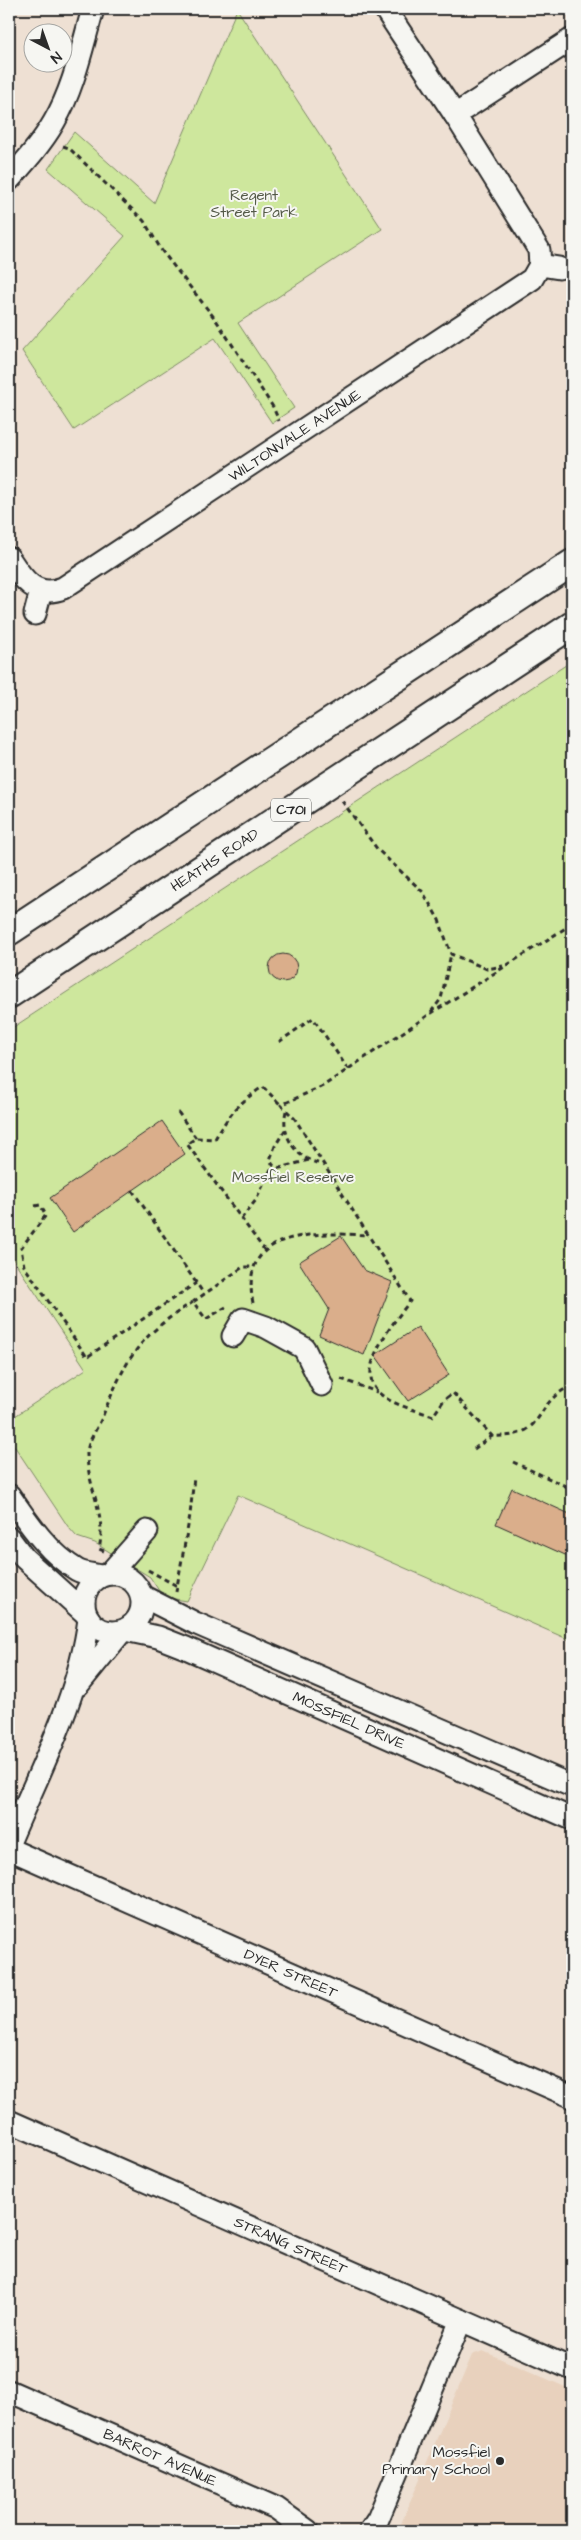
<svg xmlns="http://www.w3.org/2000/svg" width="581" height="2540" font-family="'Architects Daughter',sans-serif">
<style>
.built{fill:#e8d1bd}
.green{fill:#cee79d;stroke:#7c8964}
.building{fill:#daae8b;stroke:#2b2b2b}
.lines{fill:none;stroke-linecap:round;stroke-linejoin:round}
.minor-casing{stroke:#2b2b2b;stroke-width:25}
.major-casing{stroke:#2b2b2b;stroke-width:30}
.path{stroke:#2b2b2b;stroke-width:3;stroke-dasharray:5 4;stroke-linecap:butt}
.minor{stroke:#f6f6f2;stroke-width:21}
.major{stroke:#f6f6f2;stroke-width:26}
.poi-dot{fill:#2b2b2b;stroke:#f6f6f2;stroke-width:2}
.labels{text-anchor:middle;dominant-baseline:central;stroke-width:4;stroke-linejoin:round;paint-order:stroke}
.shield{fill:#f6f6f2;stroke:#686867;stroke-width:1}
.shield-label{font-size:14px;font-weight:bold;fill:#2b2b2b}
.park-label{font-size:15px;fill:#545a48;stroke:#f6f6f2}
.street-label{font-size:15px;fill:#2b2b2b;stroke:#f6f6f2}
.poi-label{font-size:15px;fill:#2b2b2b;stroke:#f6f6f2;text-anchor:end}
</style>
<rect width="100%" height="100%" fill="#eee0d3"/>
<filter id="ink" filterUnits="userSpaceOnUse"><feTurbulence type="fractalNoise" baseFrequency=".02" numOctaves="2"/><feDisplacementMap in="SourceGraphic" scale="10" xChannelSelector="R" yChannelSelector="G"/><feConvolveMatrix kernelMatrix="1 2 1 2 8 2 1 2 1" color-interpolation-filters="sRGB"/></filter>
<g filter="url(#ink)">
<path class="built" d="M483 2351 572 2390V2531H398L472 2355Z"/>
<g class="green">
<path d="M237 9 382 229 238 323 294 408 272 423 215 338 74 430 22 351 125 236 48 169 74 132 154 203Z"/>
<path d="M572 661V1641L238 1495 187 1601 163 1597 150 1577 95 1543 77 1537 69 1528 9 1438V1420L86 1369 9 1253V1030Z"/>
</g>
<g class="building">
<circle cx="283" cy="968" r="14"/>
<path d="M162 1121 185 1154 73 1232 50 1198Z"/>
<path d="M341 1236 364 1270 392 1282 364 1355 319 1335 329 1309 299 1262Z"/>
<path d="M418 1327 449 1375 408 1401 375 1355Z"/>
<path d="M512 1488 572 1515V1558L496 1524Z"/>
</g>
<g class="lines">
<defs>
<g id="minor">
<path d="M455 115 572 39"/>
<path d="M9 180C25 162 42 143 54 122 74 88 82 47 93 9"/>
<path d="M540 265 559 268"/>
<path id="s1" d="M9 558C22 578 35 599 63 588L532 279 540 265 539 250 455 115 385 9"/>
<path d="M35 614 41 591"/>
<path d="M233 1336 243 1319 266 1327 304 1348 322 1385"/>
<path d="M9 1495C28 1522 48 1553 77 1570 84 1574 93 1574 100 1576"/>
<path d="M9 1538 24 1558 85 1613"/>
<circle cx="113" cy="1603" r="29"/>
<path d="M109 1574 147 1531"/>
<path d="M142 1596 195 1623 572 1786"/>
<path id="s2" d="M125 1630 158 1637 186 1648 572 1819"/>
<path d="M78 1685 122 1631"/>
<path d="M9 1843C39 1771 79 1698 89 1619"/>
<path id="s3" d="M9 1849 572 2097"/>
<path id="s4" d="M9 2121 572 2369"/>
<path id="s5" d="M9 2391 276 2508 308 2531"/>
<path d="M370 2531 378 2519 461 2320"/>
</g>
<g id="major">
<path d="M9 932 572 563"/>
<path id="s6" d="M9 995 572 625"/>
</g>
</defs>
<use href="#minor" class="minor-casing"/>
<use href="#major" class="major-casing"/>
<g class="path">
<path d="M63 146 69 148 144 221 162 251 216 320 273 407 279 421"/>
<path d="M342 801 378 850 423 892 439 920 451 954 487 969 503 966"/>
<path d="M572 924 430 1014 323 1086 281 1105 295 1119 410 1301C396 1320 353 1369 379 1393 392 1405 416 1410 433 1416L444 1400 453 1393 492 1436C549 1439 531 1402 572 1386"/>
<path d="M431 1012 441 999 451 954"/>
<path d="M279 1042 313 1018 348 1069"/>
<path d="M286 1111C280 1136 297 1161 323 1164"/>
<path d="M178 1112 196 1138"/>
<path d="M285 1130 275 1146 270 1160 273 1165 280 1168 309 1160"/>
<path d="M132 1190 204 1294"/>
<path d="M35 1206 40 1205 46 1215 21 1248 24 1266 87 1357 196 1283"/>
<path d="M241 1219 256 1200 273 1165"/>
<path d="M265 1251 187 1144 196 1138 215 1139C227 1117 241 1100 263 1087L281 1105"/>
<path d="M253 1303C238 1227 317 1233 368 1235"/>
<path d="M226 1307 206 1319 193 1302 243 1267H253"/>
<path d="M341 1379 377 1392"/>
<path d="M474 1449 492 1436"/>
<path d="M513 1462 572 1489"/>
<path d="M104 1551 99 1549C107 1515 88 1489 87 1455 86 1445 96 1430 101 1420 126 1359 136 1338 193 1302"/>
<path d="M148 1570 177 1586"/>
<path d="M176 1592 190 1515 194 1477"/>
</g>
<use href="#minor" class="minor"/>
<use href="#major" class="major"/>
</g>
</g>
<circle class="poi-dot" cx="500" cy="2461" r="5"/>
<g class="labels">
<rect class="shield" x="271" y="798.5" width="40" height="23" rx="4"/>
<g class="shield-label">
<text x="291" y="810">C701</text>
</g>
<g class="park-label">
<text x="254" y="195">Regent<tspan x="254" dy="17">Street Park</tspan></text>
<text x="293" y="1177">Mossfiel Reserve</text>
</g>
<g class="street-label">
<text stroke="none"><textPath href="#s1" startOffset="346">WILTONVALE AVENUE</textPath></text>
<text stroke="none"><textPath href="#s6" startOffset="246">HEATHS ROAD</textPath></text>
<text stroke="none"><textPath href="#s2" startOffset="242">MOSSFIEL DRIVE</textPath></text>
<text stroke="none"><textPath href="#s3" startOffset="308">DYER STREET</textPath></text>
<text stroke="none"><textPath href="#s4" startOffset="308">STRANG STREET</textPath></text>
<text stroke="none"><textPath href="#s5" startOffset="165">BARROT AVENUE</textPath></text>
</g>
<g class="poi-label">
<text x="490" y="2452">Mossfiel<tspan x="490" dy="17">Primary School</tspan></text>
</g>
</g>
<rect width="581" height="2540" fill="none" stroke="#f6f6f2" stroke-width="30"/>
<rect x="15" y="15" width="551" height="2510" fill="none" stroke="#2b2b2b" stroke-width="2" filter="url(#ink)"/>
<g transform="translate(48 48) rotate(139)"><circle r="24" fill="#f6f6f2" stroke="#a5a5a2"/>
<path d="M0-4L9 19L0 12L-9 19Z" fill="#2b2b2b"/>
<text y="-8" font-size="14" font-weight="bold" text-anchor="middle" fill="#2b2b2b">N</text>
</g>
</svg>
